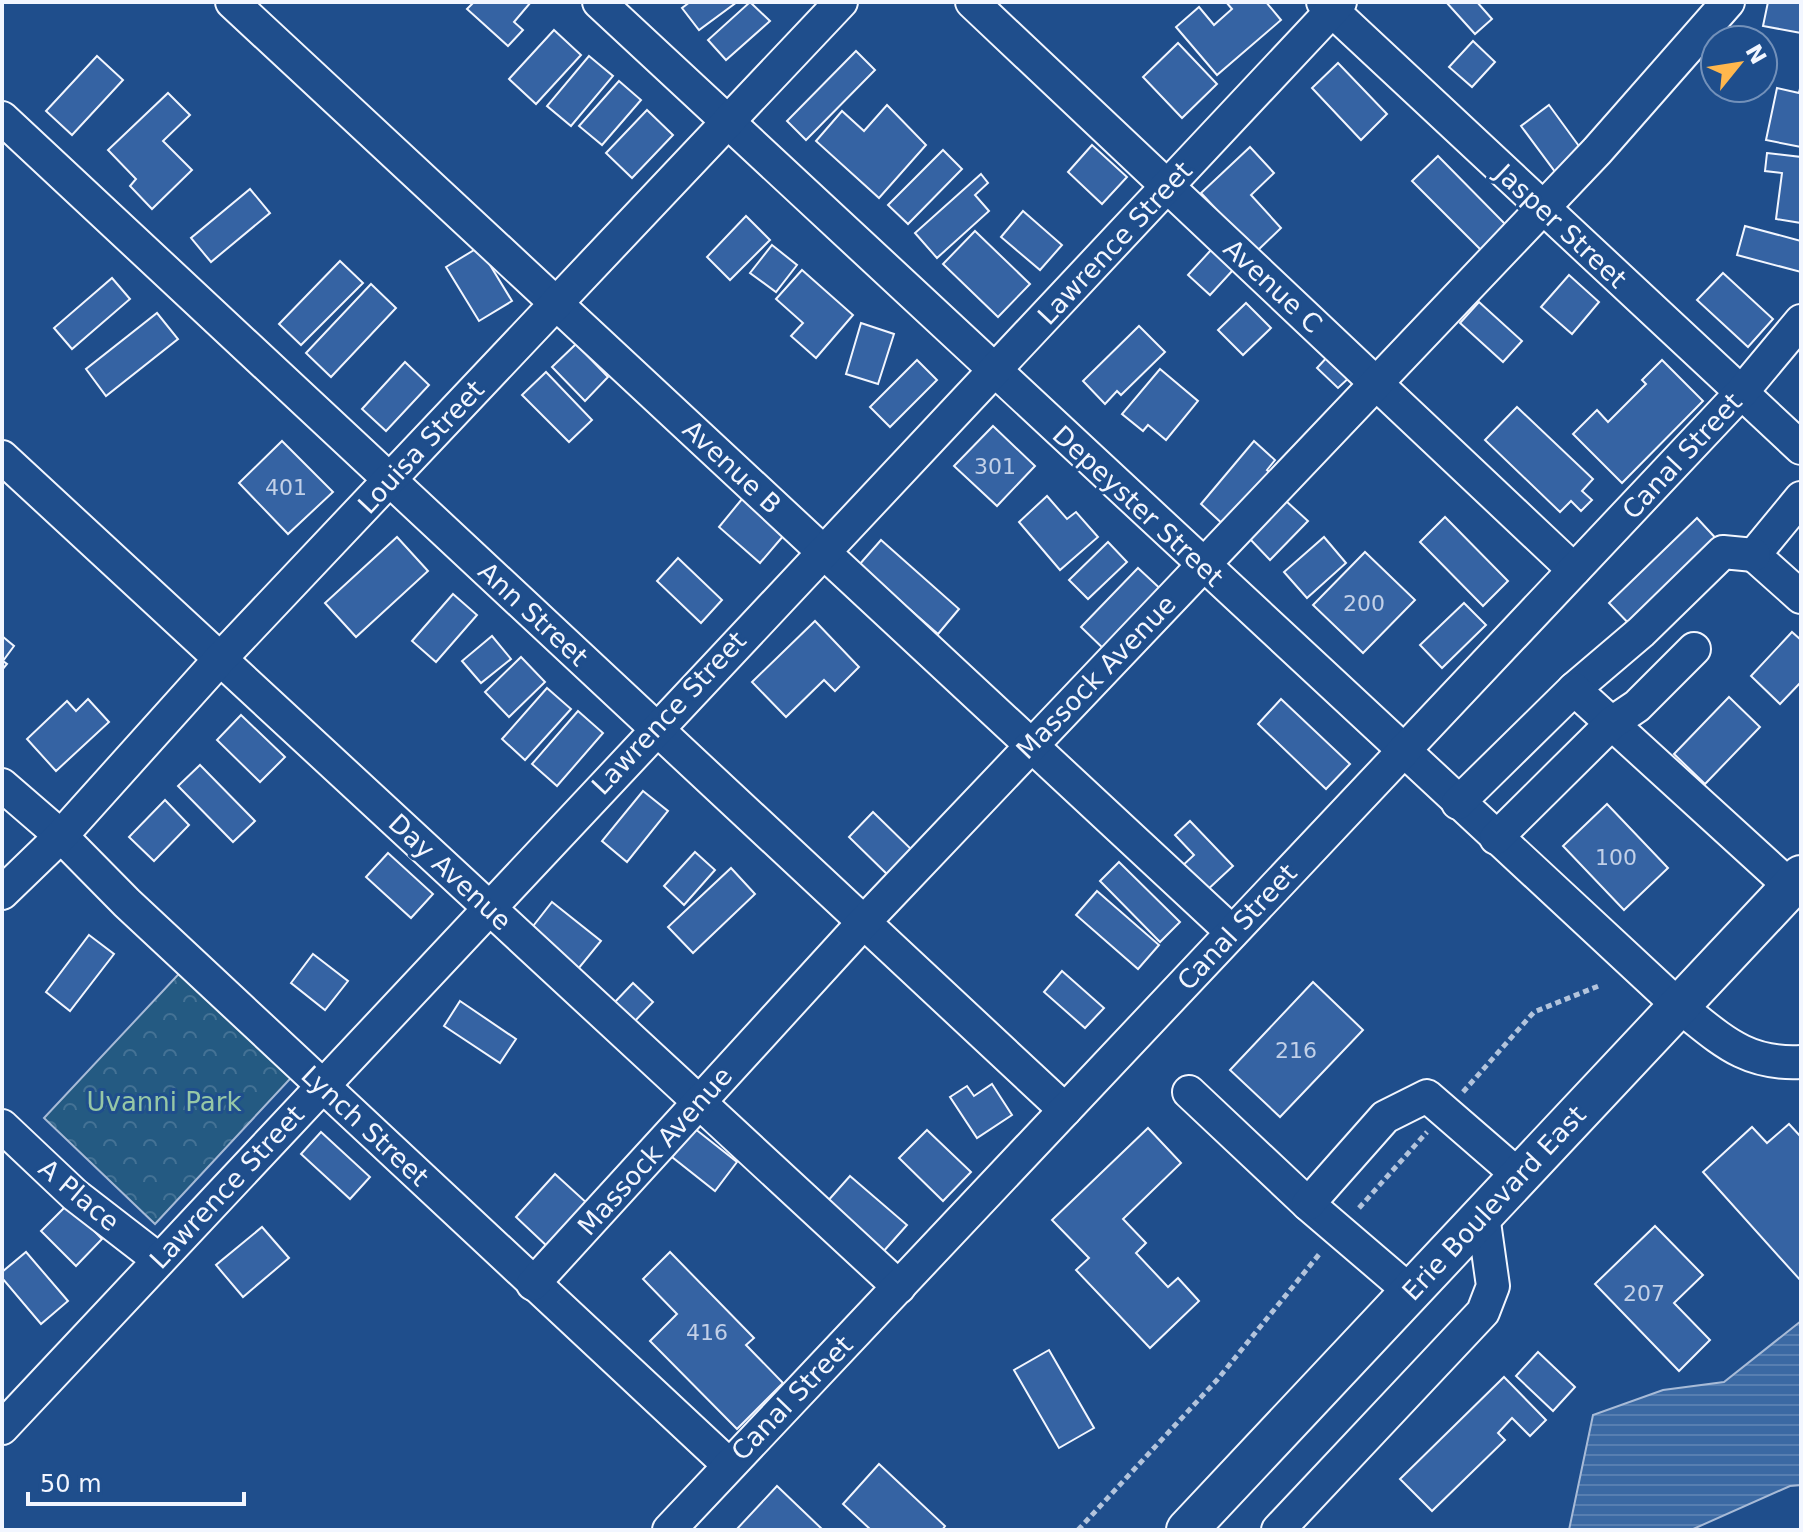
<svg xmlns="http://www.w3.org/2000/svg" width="1803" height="1532" font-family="'DejaVu Sans',sans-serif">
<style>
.forest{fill:url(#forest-crowns);stroke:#a8bbd7;stroke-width:2}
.water{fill:url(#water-rules);stroke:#a8bbd7;stroke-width:2}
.building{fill:#3563a3;stroke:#f2f6ff;stroke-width:2}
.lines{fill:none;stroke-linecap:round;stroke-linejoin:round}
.minor-casing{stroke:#f2f6ff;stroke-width:36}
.major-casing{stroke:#f2f6ff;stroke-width:44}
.path{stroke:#b3c4dc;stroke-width:5;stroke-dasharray:6 4;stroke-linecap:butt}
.minor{stroke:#1f4e8c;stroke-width:32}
.major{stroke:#1f4e8c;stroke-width:40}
.labels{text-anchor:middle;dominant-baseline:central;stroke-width:6;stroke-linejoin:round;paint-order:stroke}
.number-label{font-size:22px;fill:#c3d1e8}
.street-label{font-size:26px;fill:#f2f6ff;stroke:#1f4e8c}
.park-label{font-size:26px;fill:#97c8a6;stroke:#1f4e8c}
</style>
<defs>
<pattern id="forest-crowns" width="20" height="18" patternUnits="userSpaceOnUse" patternTransform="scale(2)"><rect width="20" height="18" fill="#245a82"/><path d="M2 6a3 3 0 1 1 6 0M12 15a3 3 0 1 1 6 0" fill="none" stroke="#447295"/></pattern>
<pattern id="water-rules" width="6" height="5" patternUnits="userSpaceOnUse" patternTransform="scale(2)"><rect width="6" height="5" fill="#3b69a3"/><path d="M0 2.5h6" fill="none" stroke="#587fb1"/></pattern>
</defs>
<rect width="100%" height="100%" fill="#1f4e8c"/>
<path class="forest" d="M190 962 302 1066 155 1224 44 1118Z"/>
<path class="water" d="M1801 1321V1485L1790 1486 1691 1530H1569L1593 1415 1663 1390 1724 1382Z"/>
<g class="building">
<path d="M474 2H531L514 22 523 30 508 46 467 9Z"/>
<path d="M690 2H737L699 30 682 8Z"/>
<path d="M750 2 770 21 726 60 708 40Z"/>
<path d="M1226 2H1266L1281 20 1217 75 1176 27 1199 7 1214 25 1232 9Z"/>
<path d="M1446 2H1477L1492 19 1475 34Z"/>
<path d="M1768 2H1801V33L1763 26Z"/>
<path d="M554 30 581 55 536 104 509 79Z"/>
<path d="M1473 41 1495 62 1472 87 1449 67Z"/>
<path d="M1178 43 1217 84 1182 118 1143 77Z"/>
<path d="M856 51 875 70 806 140 787 121Z"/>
<path d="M97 56 123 80 72 135 46 111Z"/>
<path d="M589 56 613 76 571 126 547 106Z"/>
<path d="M1338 63 1387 114 1361 140 1312 88Z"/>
<path d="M619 81 641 100 602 145 579 126Z"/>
<path d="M1801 84V147L1766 140 1777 88 1799 93Z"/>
<path d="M168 93 190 115 163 141 192 170 152 209 130 186 136 179 108 150Z"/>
<path d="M887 105 926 145 879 198 816 141 842 111 864 131Z"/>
<path d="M1549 105 1584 153 1556 173 1521 126Z"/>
<path d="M647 110 673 135 632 178 606 153Z"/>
<path d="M1092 145 1127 177 1102 204 1068 172Z"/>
<path d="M1250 147 1274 173 1251 195 1281 228 1256 252 1201 193Z"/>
<path d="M943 150 962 169 908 224 888 205Z"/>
<path d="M1767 153 1801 157V223L1776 219 1782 173 1765 171Z"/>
<path d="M1438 156 1507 226 1482 251 1412 181Z"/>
<path d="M981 174 988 183 975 195 989 211 937 258 915 233Z"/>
<path d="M250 189 270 213 211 262 191 238Z"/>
<path d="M1023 211 1062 245 1040 270 1001 237Z"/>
<path d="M746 216 770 240 730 280 707 257Z"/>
<path d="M1745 226 1801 241V272L1737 255Z"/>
<path d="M975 231 1030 284 998 317 943 264Z"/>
<path d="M772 245 797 265 776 292 750 273Z"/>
<path d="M479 247 512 301 479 321 446 267Z"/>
<path d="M1211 250 1233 270 1210 295 1188 275Z"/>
<path d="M340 261 363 283 301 345 279 324Z"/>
<path d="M802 270 853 315 816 358 791 336 803 323 776 299Z"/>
<path d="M1723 273 1773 319 1748 347 1697 300Z"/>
<path d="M1569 275 1599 302 1572 334 1541 307Z"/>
<path d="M112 278 130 299 72 349 54 328Z"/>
<path d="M371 284 396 308 331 377 306 353Z"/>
<path d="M1479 302 1522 341 1503 362 1460 323Z"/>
<path d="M1246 303 1271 328 1243 355 1218 330Z"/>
<path d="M157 313 178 339 106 396 86 369Z"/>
<path d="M861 323 894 334 878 384 846 374Z"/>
<path d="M1139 326 1165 352 1121 395 1117 391 1105 404 1083 381Z"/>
<path d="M576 344 608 377 585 401 552 367Z"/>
<path d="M1330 354 1352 375 1338 388 1317 368Z"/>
<path d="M917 360 937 380 890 427 870 407Z"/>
<path d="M1662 360 1703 401 1622 483 1573 434 1597 410 1608 422 1646 384 1642 380Z"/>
<path d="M405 362 429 385 386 431 362 409Z"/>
<path d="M1160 369 1198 401 1166 440 1148 425 1143 431 1122 414Z"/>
<path d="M546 372 592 420 569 442 522 395Z"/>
<path d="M1517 407 1593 479 1582 491 1592 500 1581 511 1571 501 1560 512 1485 440Z"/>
<path d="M993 426 1035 466 997 506 954 466Z"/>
<path d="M282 441 333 492 288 534 239 483Z"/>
<path d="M1254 441 1275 460 1267 470 1273 475 1226 527 1201 504Z"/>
<path d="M1047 496 1067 519 1076 512 1098 537 1060 570 1019 522Z"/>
<path d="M742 499 784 535 760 563 719 527Z"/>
<path d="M1286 501 1308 521 1270 560 1249 538Z"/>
<path d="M1445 517 1508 581 1483 606 1420 542Z"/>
<path d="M1697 518 1722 545 1635 630 1609 603Z"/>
<path d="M397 537 428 571 356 637 325 603Z"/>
<path d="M1324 537 1346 563 1307 598 1284 572Z"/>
<path d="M881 540 959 609 938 634 859 565Z"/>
<path d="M1108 542 1127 562 1088 599 1069 580Z"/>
<path d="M1365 552 1415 600 1363 653 1313 605Z"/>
<path d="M678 558 722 600 701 623 657 581Z"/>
<path d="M1138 568 1166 594 1109 654 1081 627Z"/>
<path d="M453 594 477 615 436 662 412 641Z"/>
<path d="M1464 603 1486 625 1442 668 1420 645Z"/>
<path d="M815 621 859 667 835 691 824 680 786 717 752 682Z"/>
<path d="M1792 632 1801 640V682L1780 704 1751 676Z"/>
<path d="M2 636 14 646 3 661 7 664 2 670Z"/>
<path d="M492 636 511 659 481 683 462 661Z"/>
<path d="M521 657 545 682 509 717 485 692Z"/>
<path d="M547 688 571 709 525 760 502 739Z"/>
<path d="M1729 697 1760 727 1705 784 1674 754Z"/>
<path d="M88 699 109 722 56 771 27 739 67 701 76 711Z"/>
<path d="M1281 699 1350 764 1326 789 1258 724Z"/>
<path d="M578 711 603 733 557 786 532 764Z"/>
<path d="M241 715 285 757 260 782 217 740Z"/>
<path d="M200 765 255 821 233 842 178 786Z"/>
<path d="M643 791 668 811 627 862 602 841Z"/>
<path d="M165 800 189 825 154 861 129 837Z"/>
<path d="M1607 804 1668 868 1624 910 1563 846Z"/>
<path d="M873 812 915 853 891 878 849 837Z"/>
<path d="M1190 821 1233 866 1204 893 1180 868 1194 855 1175 835Z"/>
<path d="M695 852 715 870 684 905 664 886Z"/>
<path d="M388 853 433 894 411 918 366 877Z"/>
<path d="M1119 862 1180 922 1160 942 1100 881Z"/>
<path d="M731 868 755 894 693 953 668 927Z"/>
<path d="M1097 891 1159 945 1138 969 1076 915Z"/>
<path d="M552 902 601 941 578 969 530 930Z"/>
<path d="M89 935 114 954 70 1011 46 992Z"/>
<path d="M313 954 348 981 325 1010 291 983Z"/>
<path d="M1062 971 1104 1008 1085 1028 1044 992Z"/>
<path d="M1313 982 1363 1030 1280 1117 1230 1070Z"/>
<path d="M633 983 653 1002 633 1023 613 1004Z"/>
<path d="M460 1001 516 1039 500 1063 444 1026Z"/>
<path d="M992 1084 1012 1115 977 1138 950 1097 967 1086 974 1096Z"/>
<path d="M1789 1124 1801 1137V1281L1703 1172 1752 1127 1767 1143Z"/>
<path d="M694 1128 737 1162 715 1191 672 1157Z"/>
<path d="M1148 1128 1181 1163 1123 1219 1146 1243 1136 1253 1168 1287 1178 1278 1199 1301 1150 1348 1076 1270 1089 1258 1052 1220Z"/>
<path d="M927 1130 971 1172 943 1201 899 1158Z"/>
<path d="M321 1132 370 1177 350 1199 301 1154Z"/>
<path d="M555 1174 589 1205 549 1248 516 1217Z"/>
<path d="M850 1176 907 1225 882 1253 826 1203Z"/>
<path d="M68 1204 102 1239 76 1266 41 1231Z"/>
<path d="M1655 1226 1703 1275 1674 1303 1710 1340 1679 1371 1595 1284Z"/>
<path d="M262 1227 289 1258 243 1297 216 1265Z"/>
<path d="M26 1252 68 1301 41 1324 2 1278V1272Z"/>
<path d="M670 1252 754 1338 746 1345 783 1383 737 1429 650 1341 677 1314 643 1279Z"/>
<path d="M1049 1350 1094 1428 1059 1448 1014 1370Z"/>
<path d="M1538 1352 1575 1387 1553 1411 1516 1376Z"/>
<path d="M1504 1377 1546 1420 1530 1436 1512 1418 1498 1433 1505 1440 1432 1511 1400 1479Z"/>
<path d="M879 1464 945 1526 942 1530H871L843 1504Z"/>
<path d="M777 1486 823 1530H736Z"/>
</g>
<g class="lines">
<defs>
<g id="minor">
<path d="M232 2 1232 932"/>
<path d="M599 2 1680 1007C1721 1039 1745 1065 1801 1062"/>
<path d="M972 2 1574 570"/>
<path d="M1323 2 1801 448"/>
<path d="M2 118 1065 1110"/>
<path d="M2 457 899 1287"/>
<path d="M1801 498 1754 555 1801 597"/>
<path d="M1574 689 1641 632 1723 552 1754 555"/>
<path d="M2 785 61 836 127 903 729 1465"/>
<path d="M1458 803 1574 689 1791 887"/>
<path d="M1496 838 1612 723 1637 706 1694 649"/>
<path d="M2 893 61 836 221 658 841 2"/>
<path d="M1189 1092 1308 1204 1412 1293"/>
<path d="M2 1126 75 1195 159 1260"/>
<path d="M1308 1204 1385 1117 1427 1096 1518 1175"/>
<path d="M533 1284 863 923 1597 151 1728 2"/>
<path d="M2 1428 1340 2"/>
<path d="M669 1530 1741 393 1801 321"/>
<path d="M1278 1530 1483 1312 1493 1286 1483 1215"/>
</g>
<path id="major" d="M1187 1530 1801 876"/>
</defs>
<use href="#minor" class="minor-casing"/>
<use href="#major" class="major-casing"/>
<g class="path">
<path d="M1463 1092 1534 1012 1601 985"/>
<path d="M1359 1208 1427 1132"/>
<path d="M1078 1530 1217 1380 1321 1252"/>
</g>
<use href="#minor" class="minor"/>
<use href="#major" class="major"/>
</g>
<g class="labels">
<g class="number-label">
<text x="995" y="466">301</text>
<text x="286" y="487">401</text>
<text x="1364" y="603">200</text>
<text x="1616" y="857">100</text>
<text x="1296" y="1050">216</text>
<text x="1644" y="1293">207</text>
<text x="707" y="1332">416</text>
</g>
<g class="street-label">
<text transform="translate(1561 226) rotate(43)">Jasper Street</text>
<text transform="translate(1115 243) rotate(-47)">Lawrence Street</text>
<text transform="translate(1273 286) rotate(43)">Avenue C</text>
<text transform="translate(421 447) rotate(-47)">Louisa Street</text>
<text transform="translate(1682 456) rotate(-47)">Canal Street</text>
<text transform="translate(732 467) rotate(43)">Avenue B</text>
<text transform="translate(1138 506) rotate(43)">Depeyster Street</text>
<text transform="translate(533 614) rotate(43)">Ann Street</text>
<text transform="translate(1096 677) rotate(-46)">Massock Avenue</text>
<text transform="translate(669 713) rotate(-47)">Lawrence Street</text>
<text transform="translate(450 872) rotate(43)">Day Avenue</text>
<text transform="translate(1237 927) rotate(-47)">Canal Street</text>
<text transform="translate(365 1126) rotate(43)">Lynch Street</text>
<text transform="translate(655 1151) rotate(-48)">Massock Avenue</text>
<text transform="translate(227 1187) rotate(-47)">Lawrence Street</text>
<text transform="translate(79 1195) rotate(40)">A Place</text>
<text transform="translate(1494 1203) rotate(-47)">Erie Boulevard East</text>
<text transform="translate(792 1398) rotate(-46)">Canal Street</text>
</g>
<g class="park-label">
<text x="164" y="1102">Uvanni Park</text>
</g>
</g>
<rect width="1803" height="1532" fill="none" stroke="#f2f6ff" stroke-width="8"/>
<g transform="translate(1739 64) rotate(60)"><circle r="38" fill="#1f4e8c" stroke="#7391ba" stroke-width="2"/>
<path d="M0-6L14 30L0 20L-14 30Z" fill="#ffb74d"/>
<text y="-12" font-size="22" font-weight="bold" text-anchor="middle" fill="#f2f6ff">N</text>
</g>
<path d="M28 1492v12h216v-12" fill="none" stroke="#f2f6ff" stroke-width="4"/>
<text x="40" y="1492" font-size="24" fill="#f2f6ff" stroke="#1f4e8c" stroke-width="6" paint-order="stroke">50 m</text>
</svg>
